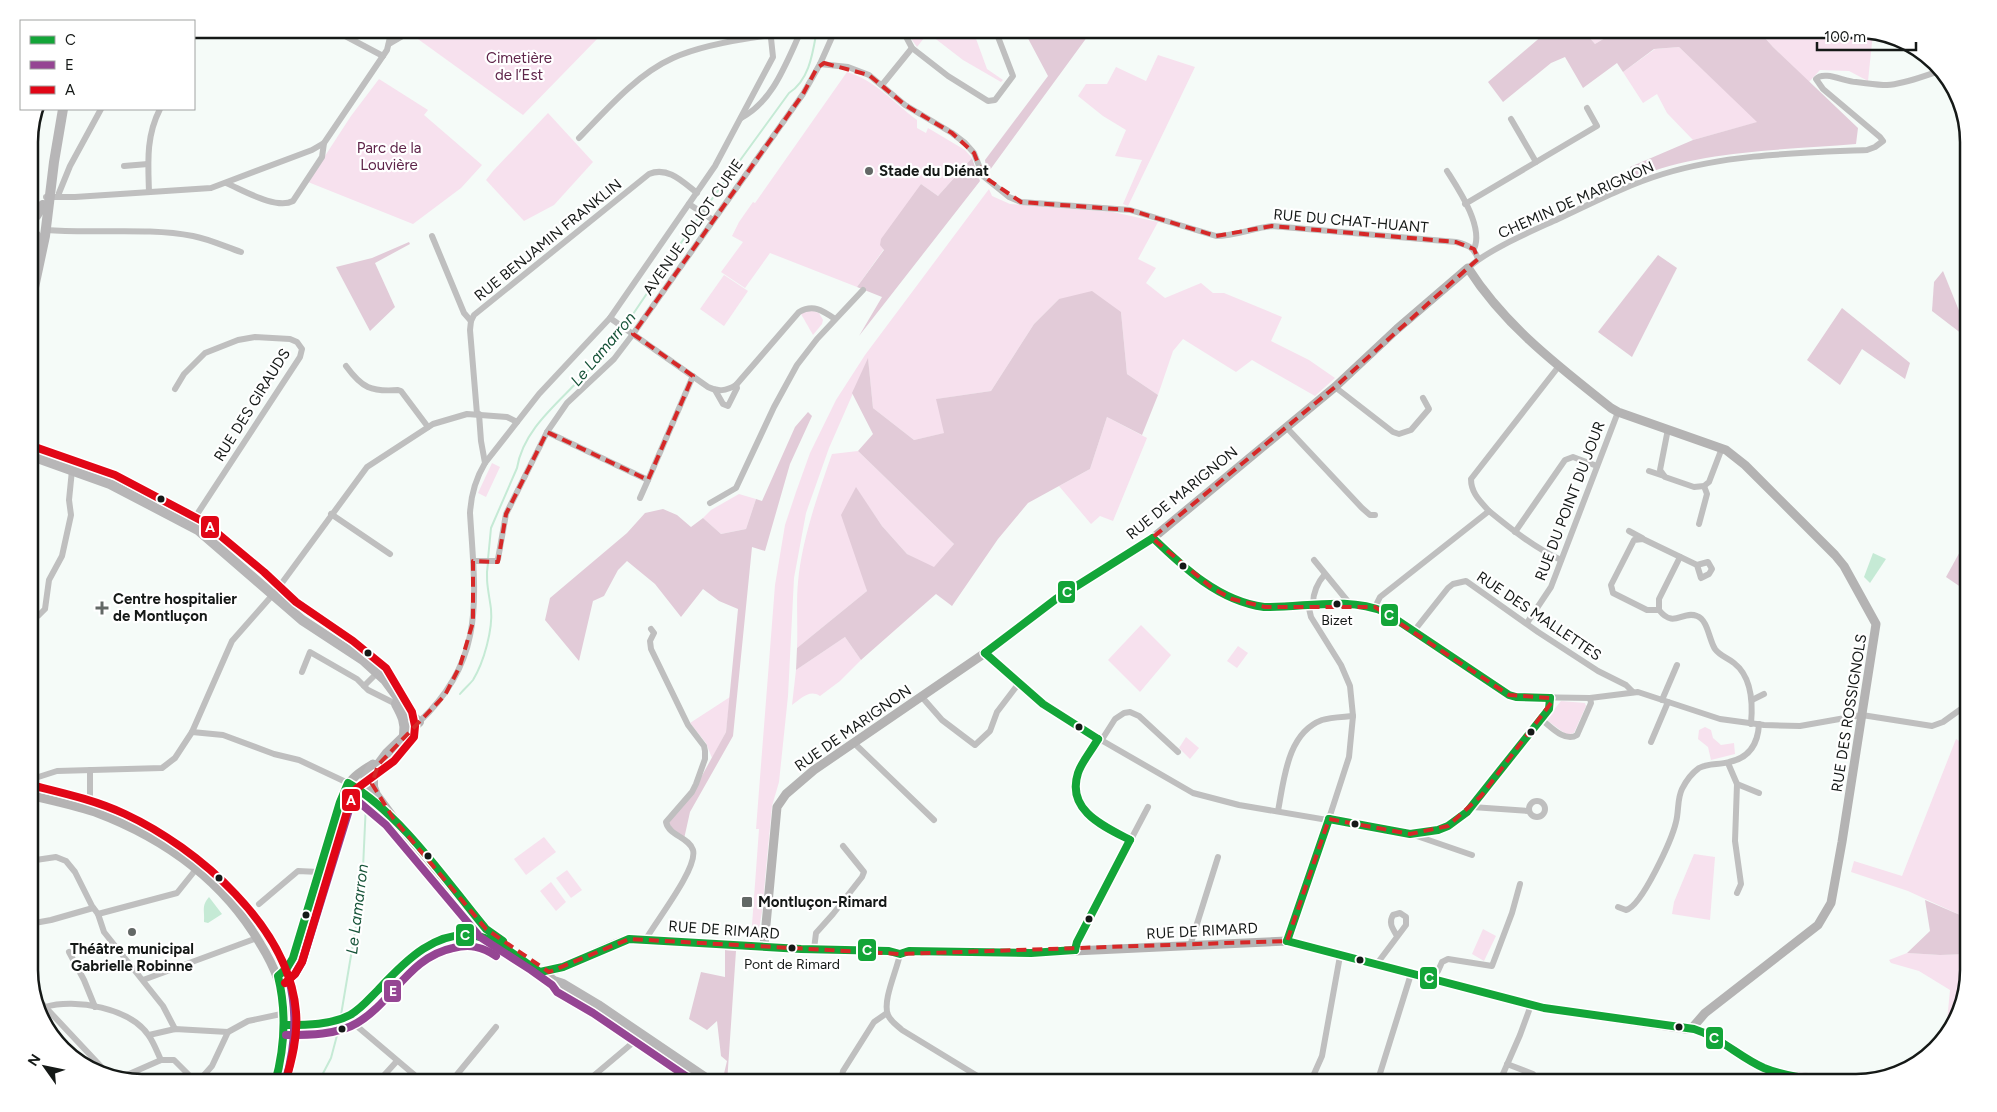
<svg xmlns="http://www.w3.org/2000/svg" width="1997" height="1112" font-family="Figtree,sans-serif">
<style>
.green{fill:#f7e1ee}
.forest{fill:#e2cbd8}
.water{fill:#c5ead5}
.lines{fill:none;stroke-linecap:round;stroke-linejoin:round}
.stream{stroke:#c5ead5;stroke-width:2}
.street{stroke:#bfbfbf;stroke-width:6}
.secondary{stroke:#b4b3b3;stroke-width:9}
.primary{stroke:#b7b6b7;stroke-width:10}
.bus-1-casing{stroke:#fff;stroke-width:11}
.bus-2-casing{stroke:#fff;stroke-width:11}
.bus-3-casing{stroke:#fff;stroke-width:11}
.bus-1{stroke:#13a538;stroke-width:8}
.bus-2{stroke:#954593;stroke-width:8}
.bus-3{stroke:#e10616;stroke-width:8}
.marked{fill:none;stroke:#d62828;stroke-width:4;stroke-dasharray:10 6;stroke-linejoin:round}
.poi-dot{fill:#636866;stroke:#fff;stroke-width:2}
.bus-dot{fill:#151917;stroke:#fff;stroke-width:2}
.labels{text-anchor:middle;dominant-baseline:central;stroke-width:4.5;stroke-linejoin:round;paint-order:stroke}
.bus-label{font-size:14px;fill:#151917;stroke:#fff}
.park-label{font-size:15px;fill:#5e2449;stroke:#fff}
.poi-label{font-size:15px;font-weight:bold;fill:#151917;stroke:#fff;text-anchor:start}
.street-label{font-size:15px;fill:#151917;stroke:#fff}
.water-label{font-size:16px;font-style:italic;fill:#165338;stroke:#fff}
.rim{fill:none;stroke:#151917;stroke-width:2.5}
.line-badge{stroke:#fff;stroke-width:2}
.badge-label{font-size:14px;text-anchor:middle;font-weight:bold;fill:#fff}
</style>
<rect width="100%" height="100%" fill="#f5fbf8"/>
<g class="green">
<path d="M404 29H602L599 37 523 115Z"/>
<path d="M918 29H965L975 36 987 69 1003 80 1001 82 963 60 928 33 917 47 910 37Z"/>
<path d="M1582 29H1620L1595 44Z"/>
<path d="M1757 29H1856L1873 33 1868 81 1849 71 1820 70 1809 82 1773 47Z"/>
<path d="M1679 47 1758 122 1693 140 1667 113 1657 94 1643 103 1623 72 1655 49Z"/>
<path d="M1158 55 1195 67 1128 206 1123 204 1142 160 1115 156 1126 130 1103 116 1078 96 1086 84H1107L1116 67 1146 81Z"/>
<path d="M847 72C875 80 894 103 917 120V128L926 133 928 128 965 150 972 158 938 196 921 184 884 249 857 287 770 253 745 288 721 272 743 242 732 236 739 222 753 202 755 203Z"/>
<path d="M379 79 428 110 424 115 482 165 461 188 413 224 308 182 351 116Z"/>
<path d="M548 113 593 162 554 205 524 221 486 180 493 171Z"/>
<path d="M989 189 992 196 1010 204 1113 212 1158 222 1138 259 1156 268 1146 283 1165 298 1201 283 1213 293H1224L1282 317 1271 341 1309 360 1335 378 1315 396 1252 360 1236 372 1183 339 1173 351 1158 395 1127 374 1121 312 1059 299 1034 324 991 391 937 399 945 433 914 440 873 408 868 359 829 448 806 513 794 578 788 696 779 782 772 806 762 912 757 940 752 925 759 829H756L775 585 785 525 796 492 810 453 836 400 865 355Z"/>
<path d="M724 275 748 291 724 326 700 309Z"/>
<path d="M811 310 819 313 823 320 822 324 813 335 801 314 804 311Z"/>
<path d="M1107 417 1147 438 1113 521 1100 516 1091 524 1059 486 1090 469Z"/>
<path d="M858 451 954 544 934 568 907 554 882 526 856 488 863 576 867 591 797 648C798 626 796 603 798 582 802 539 818 494 832 454Z"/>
<path d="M492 463 500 467 486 497 478 493Z"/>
<path d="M739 494 756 499 746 529 721 534 703 518 711 510Z"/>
<path d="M1141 625 1171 655 1140 692 1108 660Z"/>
<path d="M845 637 861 660 840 681 820 696C809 689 801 699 792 705L796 670Z"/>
<path d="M1238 646 1248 653 1237 668 1227 661Z"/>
<path d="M730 697 726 732 712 758 706 743 690 723Z"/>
<path d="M1561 701 1585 703 1586 706 1574 733 1567 735 1548 721V717Z"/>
<path d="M1705 727 1711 730 1713 738 1721 745 1734 743 1735 754 1711 760 1708 747 1698 739 1699 730Z"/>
<path d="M1186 737 1199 748 1190 759 1179 748Z"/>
<path d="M1956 739 1968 747V913L1960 915 1908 891 1851 872 1854 861 1902 876Z"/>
<path d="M544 837 556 852 526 875 514 859Z"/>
<path d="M1694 854 1715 857 1710 920 1672 914 1674 902Z"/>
<path d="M567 870 582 890 571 898 556 878Z"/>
<path d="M551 882 566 902 556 911 540 891Z"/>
<path d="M1483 929 1496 936 1484 961 1472 954Z"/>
<path d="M1907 953 1940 955 1968 954V971L1955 1021H1947L1950 990 1919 971 1891 963 1889 960Z"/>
</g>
<g class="forest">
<path d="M1023 29H1093L987 174 985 160 1048 76Z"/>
<path d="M1550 29H1582L1595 44 1620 29H1757L1773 47 1858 128 1856 144C1786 150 1702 150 1637 177L1630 167 1693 140 1757 122 1679 47 1654 49 1623 72 1617 63 1583 88 1565 57 1551 63 1503 102 1488 82Z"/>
<path d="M972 158 980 181 859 336 882 297 857 287 884 250 880 245 881 239 921 184 938 196Z"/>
<path d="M409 242 410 244 375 263 395 307 370 331 336 267 372 258Z"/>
<path d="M1658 255 1677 268 1632 357 1598 332Z"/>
<path d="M1943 271 1966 328 1962 334 1932 311 1934 282Z"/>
<path d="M1092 291 1121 312 1127 374 1158 395 1142 435 1107 417 1090 469 1028 503 998 539 952 606 936 594 861 660 845 637 796 670 797 648 867 591 841 515 856 487 882 526 907 554 934 567 954 544 858 451 873 434 852 393 868 358 873 408 914 440 944 433 936 399 991 391 1034 324 1059 299Z"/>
<path d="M1842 308 1910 363 1905 379 1862 349 1840 385 1807 360Z"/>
<path d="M808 412 812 416 790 464 765 551 752 547 733 736 690 812 684 839 672 828 668 822 693 792 726 732 738 609 719 601 703 589 681 617 655 584 627 561 618 570 604 596 593 601 579 661 545 620 550 598 627 533 645 513 663 509 677 515 691 527 703 518 721 534 746 529 756 499 762 501 795 427Z"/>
<path d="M1968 537V592L1946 577Z"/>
<path d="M1925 900 1960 915 1968 913V954L1940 955 1907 953 1930 931Z"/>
<path d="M725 950 736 951 727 1083 722 1082 727 1061 721 1056 717 1021 707 1030 689 1019 701 972 725 977Z"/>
</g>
<g class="water">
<path d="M1873 553 1886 559 1870 583 1864 577Z"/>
<path d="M209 897 222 914 208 923 204 922C205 911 201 906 209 897Z"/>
</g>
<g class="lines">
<g class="stream">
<path d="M625 326 693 225 789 93C810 80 813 51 817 29"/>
<path d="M488 559 491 528 517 468C523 430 557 404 582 377 596 362 611 347 622 330"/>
<path d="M460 694C464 689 469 685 473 680 484 662 493 629 491 609 489 593 485 580 488 563"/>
<path d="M400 754 413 741"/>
<path d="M341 1015 362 890 366 803"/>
<path d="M318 1083 331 1058 340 1024"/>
</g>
<g class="street">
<path d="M332 29 383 56"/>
<path d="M902 29 912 48 948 76 988 101 995 100 1013 76 995 29"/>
<path d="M389 44 401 37 406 31"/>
<path d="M820 64 848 67 869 75 905 105 952 133 965 143 974 153 983 176 1009 197 1021 202 1130 210 1216 236C1235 236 1253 228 1272 226L1456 242C1468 245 1474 247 1478 259"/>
<path d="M882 85 912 48"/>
<path d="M741 118C774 101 787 60 802 29"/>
<path d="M1511 119 1536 162"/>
<path d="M579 138C606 110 637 74 673 58 701 45 740 39 771 35"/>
<path d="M124 166 148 164"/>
<path d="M1447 171C1459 190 1484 227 1474 249"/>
<path d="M226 183C243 190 276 210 293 201L322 157 324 143"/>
<path d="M149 192C148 162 146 136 160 109"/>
<path d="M59 193 70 166 101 109"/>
<path d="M46 197H75L211 188 312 150 324 143 387 50 392 29"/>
<path d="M689 204 713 220"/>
<path d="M1465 204 1597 126 1587 108"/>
<path d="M46 230C94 234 146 227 193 236 209 239 226 247 241 252"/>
<path d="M432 236 464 313 471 321"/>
<path d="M1468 268C1489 249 1532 231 1558 219 1592 203 1627 185 1663 174 1728 154 1799 153 1867 150L1875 147 1883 141 1880 137 1823 89 1816 79C1824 70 1845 82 1856 82 1866 83 1877 85 1887 85 1905 84 1923 76 1940 71"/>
<path d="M610 318 708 387C718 392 726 391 736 385L799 312C813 304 822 310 835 319"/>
<path d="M346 366C362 388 371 392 398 390L401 391 428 427"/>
<path d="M1335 387 1393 432 1399 434 1411 430 1429 409 1423 398"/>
<path d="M175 389 184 374 205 353 238 340 255 337 290 339 297 342 302 349 300 357 190 525"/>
<path d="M715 390 723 404 728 406 737 388 736 385"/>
<path d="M477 414 470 330 471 321 474 315 649 174C668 166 683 182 697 193"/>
<path d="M1287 428 1362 508 1370 515H1375"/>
<path d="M1668 429 1660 470 1665 477 1694 487 1704 486 1709 482 1722 448"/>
<path d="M547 432 648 480 693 376"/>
<path d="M485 463 539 394 610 318 715 166 773 57 770 29"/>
<path d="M1649 471 1664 476"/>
<path d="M640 498 648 480"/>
<path d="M710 503 736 488 774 407 797 365 817 339 863 290"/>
<path d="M1489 511C1511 529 1535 548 1561 560"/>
<path d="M331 514 390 554"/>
<path d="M1699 524 1707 494 1704 486"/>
<path d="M1629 531 1642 538"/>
<path d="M1515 532 1565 460 1573 457 1597 466"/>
<path d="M1153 538C1163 548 1174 557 1184 566 1209 586 1231 605 1264 607 1284 608 1305 604 1325 604 1346 604 1366 603 1385 612L1501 691 1516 697 1590 698 1638 692 1720 719 1764 725 1800 726 1862 715 1932 726 1943 722 1968 704"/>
<path d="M1680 557 1659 599V610C1674 629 1682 610 1697 616 1708 620 1709 640 1715 649 1720 656 1728 658 1734 663 1752 677 1753 703 1751 724"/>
<path d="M1314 560 1350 604"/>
<path d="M473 561H496L498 559 506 514 547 432 567 403 614 359 633 334 803 94 820 64 832 37 839 29"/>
<path d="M1313 604C1313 593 1318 582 1325 574"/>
<path d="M1375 607 1380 597 1489 511C1480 501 1471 493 1471 479L1559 366"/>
<path d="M1659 610H1647L1613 593 1611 585 1634 540 1643 539 1697 565 1708 562 1712 569 1709 574 1701 578 1697 565"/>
<path d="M29 617 38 616 45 609 49 580 62 556 71 515 69 500 72 470"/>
<path d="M1527 623 1551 587 1618 412"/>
<path d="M1414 631 1448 588 1453 584 1466 581 1538 632 1598 671 1626 685 1633 692"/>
<path d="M985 653 1056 714 1193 793 1239 805 1410 834 1438 830 1467 812 1549 709 1550 698"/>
<path d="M302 672 310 652 357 679 364 686"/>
<path d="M377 673 364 686 368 690 396 704"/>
<path d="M921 696 942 720 975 745 990 731 997 712 1019 683"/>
<path d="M1662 700 1677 665"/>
<path d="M1752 700 1764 694"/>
<path d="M1541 719C1550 726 1565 743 1577 735L1591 703 1590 698"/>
<path d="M419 722C487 659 475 596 470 513 471 495 476 478 485 463L481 441 479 414"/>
<path d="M192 732 223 735 274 754 299 760 348 783"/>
<path d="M1098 739C1092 750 1083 761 1078 773 1065 812 1103 825 1130 840"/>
<path d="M1101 741 1115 719 1124 713 1130 712 1139 716 1178 752"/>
<path d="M1651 742 1668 702"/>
<path d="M854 743 934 820"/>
<path d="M1728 763 1737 784 1735 841 1741 884 1737 893"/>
<path d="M90 770V798L94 812"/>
<path d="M29 780 57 771 162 768 175 758 192 732 232 641 276 591 367 467 433 424 467 414 507 417 517 422"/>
<path d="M1737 784 1759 793"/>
<circle cx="1537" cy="809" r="8"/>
<path d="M1472 807 1528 811"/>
<path d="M1278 811C1284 780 1287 733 1322 720 1331 717 1343 717 1353 716"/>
<path d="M1411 834 1472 855"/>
<path d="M29 861 56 857 66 861 75 872 92 906 98 914"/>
<path d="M259 904 298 871 319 872"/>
<path d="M1618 907 1626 910C1642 906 1672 839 1676 822 1679 811 1677 799 1682 789 1686 781 1692 773 1699 768 1708 763 1719 765 1729 762 1749 758 1758 744 1759 724"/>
<path d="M29 924 51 920 93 908"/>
<path d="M646 939C656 921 698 868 693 850 689 837 669 836 666 822L692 792 696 784 705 759V751L704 746 688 725 651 649 650 641 654 633 651 629"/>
<path d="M1287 941 1309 880 1349 757 1353 716 1350 686 1341 665 1311 617 1308 604"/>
<path d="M1190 946 1218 857"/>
<path d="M814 949 816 933 833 914 862 877 864 872 843 846"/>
<path d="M1075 950 1077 942 1148 807"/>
<path d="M69 952 84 980 95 1007"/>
<path d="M900 954C897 970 882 1001 888 1015 891 1022 897 1025 902 1030L989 1083"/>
<path d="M29 962 32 966 29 976"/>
<path d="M1376 965 1406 925V917L1400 913 1393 915C1388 923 1393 929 1397 936"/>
<path d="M1438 971 1442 962 1448 959 1492 966 1512 913 1520 884"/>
<path d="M143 980 257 938"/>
<path d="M34 995 108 1074"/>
<path d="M45 1007C75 998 131 1008 149 1036 154 1043 157 1052 161 1060"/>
<path d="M346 1017 424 1083"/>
<path d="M175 1029 163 1006 104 932 98 914 177 893 197 868"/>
<path d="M149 1035 175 1029 228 1032 248 1021 286 1013"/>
<path d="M1507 1064 1533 1074 1536 1077V1083"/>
<path d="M120 1078 161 1060H174L197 1083"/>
<path d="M197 1083 212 1066 228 1032"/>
<path d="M377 1083 397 1061"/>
<path d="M450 1083 496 1027"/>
<path d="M585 1083 642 1035"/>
<path d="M849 1083 842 1076 843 1071 874 1022 887 1013"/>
<path d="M1310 1083 1322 1056 1340 956"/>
<path d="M1377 1083 1411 974"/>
<path d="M1499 1083 1520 1035 1531 1005"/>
</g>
<g class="secondary">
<path d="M348 783 365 793"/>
<path d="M29 795C51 800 74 805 95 812 164 838 224 881 261 945 274 966 283 987 286 1012 288 1036 282 1061 275 1083"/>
<path d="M764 946 777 807 786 794 814 770 985 653 1056 599 1153 538 1335 387 1397 329 1468 268C1505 326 1558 366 1611 408L1618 412 1726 450 1745 465 1835 555 1844 566 1876 624 1842 842 1831 903 1818 925 1705 1013 1692 1028"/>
<path d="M540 972C572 970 598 947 629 939L801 949 889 951 900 954 909 951 1031 953 1287 941 1544 1008 1686 1029C1705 1026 1737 1053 1754 1063 1783 1079 1818 1077 1851 1083"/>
<path d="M278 976 287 968 293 958 340 802C349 780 353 776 373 764"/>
<path d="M286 1025C305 1025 328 1024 347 1017 360 1011 369 999 379 989 411 955 443 921 494 942"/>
</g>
<g class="primary">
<path d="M29 222 36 216 43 205"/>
<path d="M29 231C38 234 40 240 39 249"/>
<path d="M29 311 45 236 54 162 63 109"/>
<path d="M29 455 110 484 198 530 302 620 363 660 385 680 410 714 419 722 387 753 378 765 373 775V787L376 795 393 818 426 856 486 929 494 942 554 981 563 984 598 1005 713 1083"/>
<path d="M396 704C402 715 406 723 404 735"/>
<path d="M373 765C368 772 361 784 365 793 368 797 374 802 378 805"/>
</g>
<defs>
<g id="bus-1">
<path d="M1153 538C1184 568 1219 601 1264 607 1304 608 1346 596 1385 612L1509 695 1516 697 1550 698"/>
<path d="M985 653 1056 599 1153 538"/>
<path d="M985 653 1043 704 1098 739"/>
<path d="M1098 739C1092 750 1082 761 1078 773 1066 810 1103 826 1130 840"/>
<path d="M1329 819 1410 834 1438 830 1448 826 1467 812 1549 709 1550 698"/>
<path d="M1287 941 1544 1008 1694 1029C1720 1037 1739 1057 1764 1068 1791 1079 1822 1079 1851 1083"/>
<path d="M1287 941 1329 819"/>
<path d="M1075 950 1077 942 1130 840"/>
<path d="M286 1025C307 1025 331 1025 350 1015 361 1009 369 999 378 990 404 962 438 926 481 937 502 942 521 961 540 972L563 967 629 939 801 949 889 951 900 954 909 951 1031 953 1075 950"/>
<path d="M275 1083C285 1047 287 1013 278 976L287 968 293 958 340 802 348 783C402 815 446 881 486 929L503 941"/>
</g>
<g id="bus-2">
<path d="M286 1035C309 1035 337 1035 357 1023 393 1002 409 957 453 948 469 944 482 946 496 956"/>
<path d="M285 1083C295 1049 298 1014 289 979L295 974 302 962 353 797 386 825 480 937 531 970 552 985 557 992 593 1013 696 1083"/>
</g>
<g id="bus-3">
<path d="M32 446 115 475 204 522 264 572 296 602 353 641 386 668 412 712 415 726 414 737 394 761 356 789 349 805 302 962 295 974 285 983"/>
<path d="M31 785C63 793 95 800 125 814 198 848 289 927 296 1012 298 1036 292 1060 285 1083"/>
</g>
</defs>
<use href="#bus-1" class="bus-1-casing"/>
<use href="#bus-2" class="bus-2-casing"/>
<use href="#bus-3" class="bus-3-casing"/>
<use href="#bus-1" class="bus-1"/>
<use href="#bus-2" class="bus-2"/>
<use href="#bus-3" class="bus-3"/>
</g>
<path class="marked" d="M824 63 869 75 905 105 952 133 974 153 983 176 1021 202 1130 210 1216 236 1272 226 1456 242 1474 249 1478 259 1335 387 1152 538 1212 588 1232 599 1265 607H1375L1509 695 1550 698 1551 703 1481 796 1448 826 1410 834 1329 819 1287 941 900 954 629 939 549 972 486 929 393 818 372 784 378 765 445 695 460 666 473 622V561L498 562 506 514 547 432 648 480 693 376 633 334 803 94 817 68Z"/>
<g class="poi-dot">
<circle cx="869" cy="171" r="5"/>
<path d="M99.5 600.5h5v5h5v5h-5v5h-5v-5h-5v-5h5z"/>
<rect x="741" y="896" width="12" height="12" rx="2.5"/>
<circle cx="132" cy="932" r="5"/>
</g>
<g class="bus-dot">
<circle cx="161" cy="499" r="4.5"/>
<circle cx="1183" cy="566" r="4.5"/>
<circle cx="1337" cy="604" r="4.5"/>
<circle cx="368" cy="653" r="4.5"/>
<circle cx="1079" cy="727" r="4.5"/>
<circle cx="1531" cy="732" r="4.5"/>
<circle cx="1355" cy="824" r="4.5"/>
<circle cx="428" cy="856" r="4.5"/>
<circle cx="219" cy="878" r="4.5"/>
<circle cx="306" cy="915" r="4.5"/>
<circle cx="1089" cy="919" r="4.5"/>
<circle cx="792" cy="948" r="4.5"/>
<circle cx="1360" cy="960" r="4.5"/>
<circle cx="1679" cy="1027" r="4.5"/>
<circle cx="342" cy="1029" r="4.5"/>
</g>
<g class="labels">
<g class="bus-label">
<text x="1337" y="620">Bizet</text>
<text x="792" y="964">Pont de Rimard</text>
</g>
<g class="park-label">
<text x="519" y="58">Cimetière<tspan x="519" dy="17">de l’Est</tspan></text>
<text x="389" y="148">Parc de la<tspan x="389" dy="17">Louvière</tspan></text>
</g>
<g class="poi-label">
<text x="879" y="171">Stade du Diénat</text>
<text x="113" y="599">Centre hospitalier<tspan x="113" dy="17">de Montluçon</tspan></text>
<text x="758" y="902">Montluçon-Rimard</text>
<text x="132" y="949" text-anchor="middle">Théâtre municipal<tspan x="132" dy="17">Gabrielle Robinne</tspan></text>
</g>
<g class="street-label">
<text transform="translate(1576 200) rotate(-24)">CHEMIN DE MARIGNON</text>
<text transform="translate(1351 221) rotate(5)">RUE DU CHAT-HUANT</text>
<text transform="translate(693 227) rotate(-55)">AVENUE JOLIOT CURIE</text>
<text transform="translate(548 240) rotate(-39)">RUE BENJAMIN FRANKLIN</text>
<text transform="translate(252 405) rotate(-58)">RUE DES GIRAUDS</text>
<text transform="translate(1182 493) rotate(-39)">RUE DE MARIGNON</text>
<text transform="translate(1570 501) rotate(-69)">RUE DU POINT DU JOUR</text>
<text transform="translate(1539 616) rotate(34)">RUE DES MALLETTES</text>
<text transform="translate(1849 713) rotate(-81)">RUE DES ROSSIGNOLS</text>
<text transform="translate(853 728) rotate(-35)">RUE DE MARIGNON</text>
<text transform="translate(724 930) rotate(4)">RUE DE RIMARD</text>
<text transform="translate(1202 931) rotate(-3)">RUE DE RIMARD</text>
</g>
<g class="water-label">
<text transform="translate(603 349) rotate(-50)">Le Lamarron</text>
<text transform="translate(357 909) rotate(-83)">Le Lamarron</text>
</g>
</g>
<path d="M0 0H1997V1112H0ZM142 38H1856A104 104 0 0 1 1960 142V970A104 104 0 0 1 1856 1074H142A104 104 0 0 1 38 970V142A104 104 0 0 1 142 38Z" fill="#fff" fill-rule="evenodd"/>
<path class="rim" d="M142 38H1856A104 104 0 0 1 1960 142V970A104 104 0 0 1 1856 1074H142A104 104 0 0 1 38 970V142A104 104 0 0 1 142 38Z"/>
<g class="line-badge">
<rect x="200" y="515" width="20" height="24" rx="5" fill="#e10616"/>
<rect x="1057" y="580" width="19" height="24" rx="5" fill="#13a538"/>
<rect x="1380" y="603" width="19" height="24" rx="5" fill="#13a538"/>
<rect x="341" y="788" width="20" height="24" rx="5" fill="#e10616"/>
<rect x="455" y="923" width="20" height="24" rx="5" fill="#13a538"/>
<rect x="857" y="938" width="20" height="24" rx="5" fill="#13a538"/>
<rect x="1419" y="966" width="19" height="24" rx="5" fill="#13a538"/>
<rect x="383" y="979" width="19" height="24" rx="5" fill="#954593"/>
<rect x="1705" y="1026" width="19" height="24" rx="5" fill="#13a538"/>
</g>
<g class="badge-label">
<text x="210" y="532">A</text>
<text x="1067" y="597">C</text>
<text x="1389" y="620">C</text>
<text x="351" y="805">A</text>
<text x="465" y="940">C</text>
<text x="867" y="955">C</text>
<text x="1429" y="983">C</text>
<text x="393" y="996">E</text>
<text x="1714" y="1043">C</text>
</g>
<rect x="20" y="20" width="175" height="90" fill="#ffffff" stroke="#a1a3a2"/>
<rect x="30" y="36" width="25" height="8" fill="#13a538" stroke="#a1a3a2"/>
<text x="65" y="45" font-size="15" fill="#151917">C</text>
<rect x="30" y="61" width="25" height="8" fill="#954593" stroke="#a1a3a2"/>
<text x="65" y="70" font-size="15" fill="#151917">E</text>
<rect x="30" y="86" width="25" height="8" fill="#e10616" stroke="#a1a3a2"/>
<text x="65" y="95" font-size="15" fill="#151917">A</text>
<g transform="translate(45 1067) rotate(303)" stroke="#ffffff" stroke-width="4" paint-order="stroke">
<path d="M0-4L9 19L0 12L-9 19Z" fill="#151917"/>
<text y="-8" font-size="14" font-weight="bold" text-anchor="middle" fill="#151917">N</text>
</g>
<path d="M1817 42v8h99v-8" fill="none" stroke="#151917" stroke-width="2.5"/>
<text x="1824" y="42" font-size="15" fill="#151917" stroke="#ffffff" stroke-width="4" paint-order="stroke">100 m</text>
</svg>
